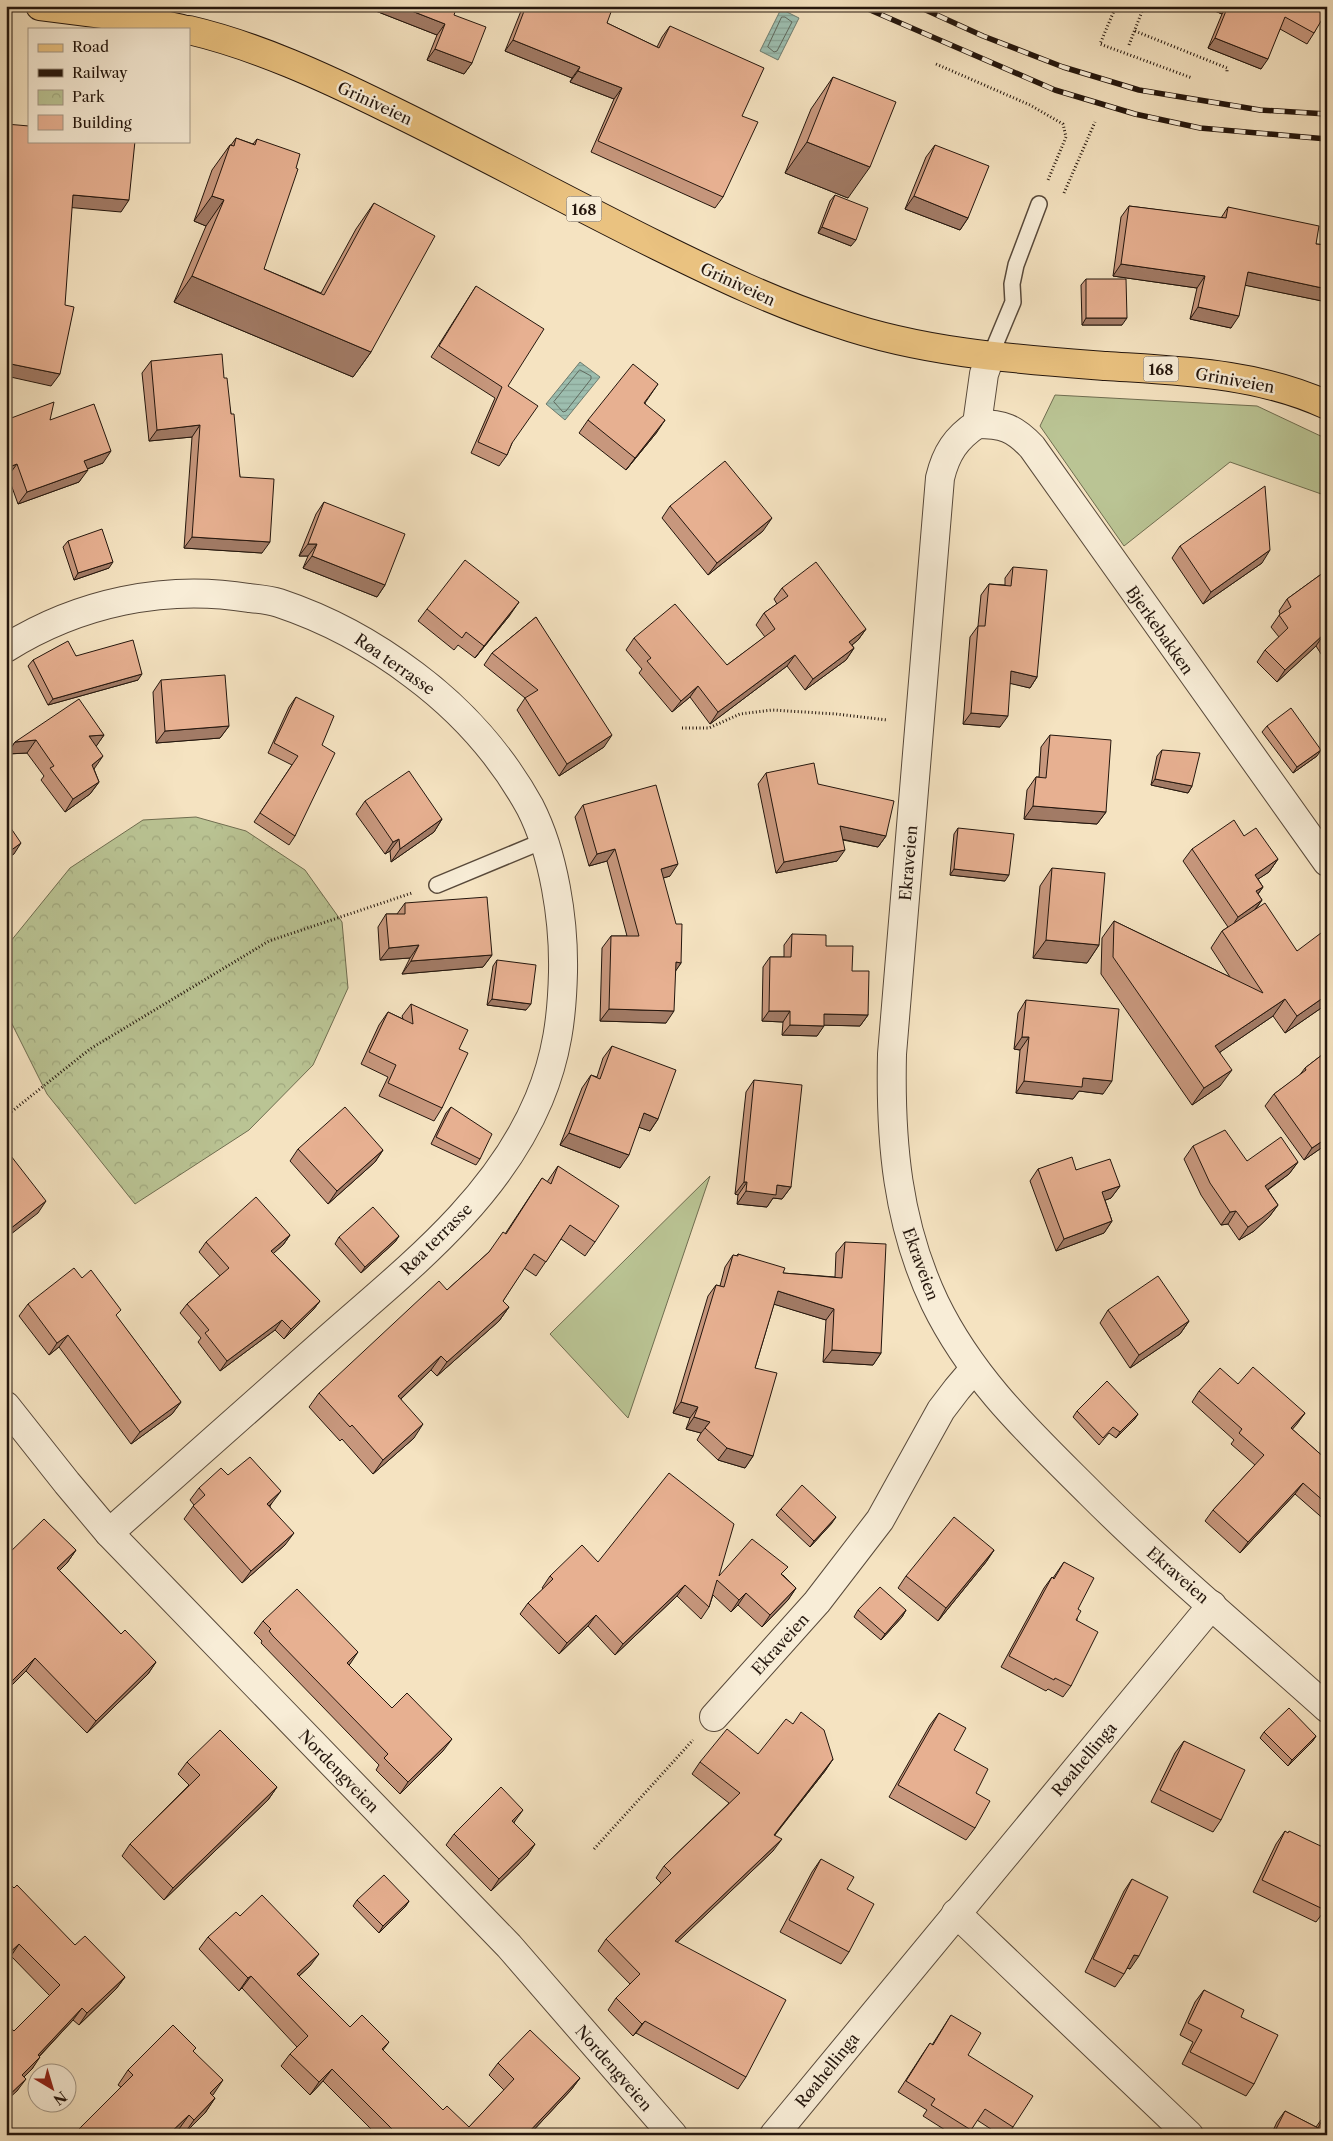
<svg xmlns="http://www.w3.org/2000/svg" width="1333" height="2141" font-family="'Libre Caslon Text',serif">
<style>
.grass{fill:#bac494;stroke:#6f6d50}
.park{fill:url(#park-crowns);stroke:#6f6d50}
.water{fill:url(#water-rules);stroke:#6d7b6e}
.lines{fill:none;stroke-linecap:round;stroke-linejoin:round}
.shore{stroke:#606a5e;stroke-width:1}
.service-casing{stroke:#58493a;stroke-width:18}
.minor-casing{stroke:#58493a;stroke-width:30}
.primary-casing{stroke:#24160d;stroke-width:30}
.path{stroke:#24160d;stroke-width:3;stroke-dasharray:1 2.5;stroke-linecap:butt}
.service{stroke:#f8edd7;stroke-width:15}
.minor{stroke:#f8edd7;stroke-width:28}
.primary{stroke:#eac280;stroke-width:28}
.rail-casing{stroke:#24160d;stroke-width:5.5}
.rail{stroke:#f8edd7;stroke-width:4;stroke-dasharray:11;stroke-linecap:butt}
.wall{fill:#c7977d;stroke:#24160d}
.shaded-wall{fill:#a27b66;stroke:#24160d}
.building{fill:#e7b091;stroke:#24160d}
.labels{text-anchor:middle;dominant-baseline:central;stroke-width:4.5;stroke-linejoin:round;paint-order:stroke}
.shield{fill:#f8edd7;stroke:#64564a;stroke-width:1}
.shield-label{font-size:15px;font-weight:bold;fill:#24160d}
.street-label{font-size:16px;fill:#24160d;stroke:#f8edd7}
</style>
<defs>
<pattern id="park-crowns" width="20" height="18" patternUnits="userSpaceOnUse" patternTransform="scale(1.25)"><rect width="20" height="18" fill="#bac494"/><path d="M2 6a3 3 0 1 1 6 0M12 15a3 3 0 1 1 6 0" fill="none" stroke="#a0a87e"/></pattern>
<pattern id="water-rules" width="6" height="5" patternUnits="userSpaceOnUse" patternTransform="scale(1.25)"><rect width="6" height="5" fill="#9dbeaf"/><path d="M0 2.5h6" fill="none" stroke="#87a395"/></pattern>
</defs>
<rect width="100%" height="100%" fill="#f5e3c1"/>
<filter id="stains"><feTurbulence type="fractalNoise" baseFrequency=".004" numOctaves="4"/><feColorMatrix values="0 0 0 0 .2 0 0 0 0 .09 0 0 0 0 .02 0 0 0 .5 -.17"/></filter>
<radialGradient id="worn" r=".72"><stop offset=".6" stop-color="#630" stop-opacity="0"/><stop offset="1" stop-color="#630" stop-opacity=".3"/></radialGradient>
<g class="grass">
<path d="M1055 395 1257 406 1327 439V496L1230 462 1124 546 1040 426Z"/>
<path d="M710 1176 628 1418 550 1334Z"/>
</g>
<path class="park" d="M196 817 246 831 305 870 342 922 348 988 313 1065 249 1130 135 1204 47 1094 6 1012V947L70 868 143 820Z"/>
<g class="water">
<path d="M781 9 799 18 778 60 760 51Z"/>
<path d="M580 362 600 377 565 420 546 404Z"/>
</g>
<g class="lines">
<g class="shore">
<path d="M782 17H785L792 22 777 51 774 52 768 47Z"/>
<path d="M580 370 591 376V379L566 411 563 412 554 402Z"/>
</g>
<defs>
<g id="service">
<path d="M990 357 1013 302 1012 284 1016 265 1039 204"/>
<path d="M437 885 543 841"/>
</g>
<g id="minor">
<path d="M990 357 984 374 977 424C956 438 946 453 940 478L892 1054C890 1141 897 1223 935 1303 973 1381 1031 1434 1091 1494 1166 1569 1248 1637 1327 1708"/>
<path d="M977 424C1003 424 1014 428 1032 447L1327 862"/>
<path d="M6 648C78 603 165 584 249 598 259 599 270 600 279 603 330 620 372 643 414 675 461 710 502 756 530 807 554 854 564 920 563 972 562 1017 557 1056 539 1099 496 1202 403 1272 322 1344 251 1407 180 1470 109 1533"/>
<path d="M6 1406 67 1483 109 1533 509 1946 673 2135"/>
<path d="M714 1717 817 1602 880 1520 941 1410 957 1389 974 1369"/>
<path d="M956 1913 1189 2135"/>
<path d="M774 2135 1212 1605"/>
</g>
<g id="primary">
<path d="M40 6 127 17 182 29"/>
<path d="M189 30C257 46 324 77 387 108 478 152 567 201 658 246 717 275 775 303 837 323 924 353 1015 359 1106 366 1181 371 1258 373 1327 405"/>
</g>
</defs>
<use href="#service" class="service-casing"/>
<use href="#minor" class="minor-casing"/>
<use href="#primary" class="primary-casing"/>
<g class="path">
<path d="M1116 6 1100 44 1192 78"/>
<path d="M1135 31 1227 68V73"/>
<path d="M1129 45 1144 6"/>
<path d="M936 64 1030 105 1063 124 1066 137 1048 180"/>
<path d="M1064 193 1095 122"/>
<path d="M682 728H709L740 714 772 710 836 714 887 720"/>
<path d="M6 1116 90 1049 269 941 412 893"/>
<path d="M594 1849 693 1740"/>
</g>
<use href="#service" class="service"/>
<use href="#minor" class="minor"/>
<use href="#primary" class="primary"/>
<defs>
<g id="rail">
<path d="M861 6 1055 90 1135 114 1200 128 1327 139"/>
<path d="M917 6 983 36 1063 67 1139 90 1260 110 1327 114"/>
</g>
</defs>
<use href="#rail" class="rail-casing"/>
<use href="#rail" class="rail"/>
</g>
<g class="wall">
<path d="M363 6 454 15 472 63 464 74 427 60 437 35Z"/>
<path d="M523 6H597L607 23 657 47 662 37 670 26 742 116 723 197 715 208 591 152 614 99 570 82 572 78 505 51Z"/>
<path d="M1203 6H1327L1314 33 1307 44 1280 29 1261 69 1208 48 1222 14Z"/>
<path d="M833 77 848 198 785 173 811 109Z"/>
<path d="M236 138 253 144 257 139 264 269 321 293 356 229 374 203 371 352 353 377 174 302 206 226 194 221 212 170 230 145H231Z"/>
<path d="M935 145 968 218 960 230 905 209 926 157Z"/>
<path d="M835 195 851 246 818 233 830 201Z"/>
<path d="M1129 206 1221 218 1228 207 1316 244 1327 245V302L1245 285 1231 328 1190 319 1197 288 1113 276 1121 217Z"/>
<path d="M1086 279 1122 325H1082L1081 285Z"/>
<path d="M476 286 508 386 512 443 507 455 499 466 471 453 495 398 431 357Z"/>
<path d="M151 361 224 378 231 414 240 477 262 553 184 548 192 437 149 441 142 373Z"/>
<path d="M658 384 645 403 657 432 626 470 579 433 588 420Z"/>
<path d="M6 420H50L103 463 87 469 79 482 18 504 8 476 6 477Z"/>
<path d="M324 502 385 585 377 597 303 568 308 556H299L316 514Z"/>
<path d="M670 506 763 531 708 575 662 518Z"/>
<path d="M68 541 109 568 74 580 63 547Z"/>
<path d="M1180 546 1262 563 1203 604 1172 558Z"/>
<path d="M1013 567 1037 677 1030 688 1010 683 1000 727 963 724 970 637 978 626 981 595 989 584 1005 585V578Z"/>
<path d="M1327 570V655L1323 657 1316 646 1277 682 1257 662 1265 650 1279 637 1271 627 1280 614 1279 611 1287 599Z"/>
<path d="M782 588 866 629 858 640 852 645 854 648 846 660 805 690 787 666 710 724 690 697 672 712 639 673 642 669 626 650 634 638 727 665 765 637 756 625 764 613 777 604 774 599Z"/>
<path d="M427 609 510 615 475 658 458 645 454 650 418 621Z"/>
<path d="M536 617 604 747 559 776 517 710 525 698 484 665 492 653Z"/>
<path d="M76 656 138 680 48 705 28 666 33 660Z"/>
<path d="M161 680 229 726 220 738 156 743 153 692Z"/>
<path d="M296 697 322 745 295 836 289 845 254 822 292 765 268 753 289 707Z"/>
<path d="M1267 726 1317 756 1293 773 1262 732Z"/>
<path d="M104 735 96 746 94 769 99 782 90 794 65 812 41 780 44 776 27 753 7 754 15 742Z"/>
<path d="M1050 735 1106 812 1097 824 1024 819 1027 790 1036 777H1039L1041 747Z"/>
<path d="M1162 750 1192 786 1188 793 1151 785 1157 756Z"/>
<path d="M1327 762V771L1323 766Z"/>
<path d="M766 773 818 784 886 836 878 847 843 840 837 861 776 873 758 784Z"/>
<path d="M365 801 442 819 434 832 391 862 390 851 385 854 356 814Z"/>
<path d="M583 805 670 876 663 878 681 963 675 971 666 1023 600 1021 602 948 611 936H627L607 861 589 866 575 817Z"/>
<path d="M958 828 1005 881 950 875 954 834Z"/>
<path d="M1244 836 1278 859 1269 872 1258 879 1263 887 1258 894 1262 900 1256 909 1297 951 1327 941V1004L1285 1033 1273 1016 1220 1052V1086L1192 1105 1101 974 1102 938 1114 921 1230 977 1211 948 1222 931 1228 927 1183 861 1192 849Z"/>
<path d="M1052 868 1099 945 1087 963 1033 958 1040 886Z"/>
<path d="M405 903 492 955 483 967 402 974 410 958 380 960 378 927 386 914H397Z"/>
<path d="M792 934 826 946 852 971 868 1015 860 1026 824 1025 817 1036 782 1035 783 1022 762 1021 763 967 770 957H784V945Z"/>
<path d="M497 960 526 1010 487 1005 493 966Z"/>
<path d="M1026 1000 1103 1094 1079 1091 1073 1099 1016 1093 1020 1050 1014 1049 1018 1013Z"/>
<path d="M411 1004 459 1049 442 1108 434 1121 379 1096 388 1077 361 1064 379 1025 388 1012 403 1019 402 1016Z"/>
<path d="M612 1046 658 1119 650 1131 639 1127 620 1168 560 1145 582 1088 591 1075 597 1077 603 1058Z"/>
<path d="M1327 1051V1144L1304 1160 1265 1106 1274 1094 1299 1076 1305 1068Z"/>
<path d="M754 1080 791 1187 782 1199 773 1198 767 1207 737 1204 738 1195 735 1194 746 1092Z"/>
<path d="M451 1107 480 1159 476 1165 431 1144 446 1113Z"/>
<path d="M1193 1146 1247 1161 1298 1162 1289 1174 1268 1190 1278 1205 1269 1217 1254 1231 1239 1240 1228 1224 1221 1225 1201 1195 1184 1159Z"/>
<path d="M298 1149 383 1150 375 1162 328 1204 290 1161Z"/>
<path d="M558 1166 595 1242 585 1256 561 1239 536 1276 524 1268 503 1301 509 1307 499 1321 437 1376 431 1370 401 1399 414 1438 373 1474 342 1439 340 1441 309 1407 319 1393 447 1290 489 1252 505 1234 542 1178 547 1182Z"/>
<path d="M1038 1169 1076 1170 1120 1186 1111 1198 1105 1200 1112 1221 1104 1233 1056 1251 1030 1181Z"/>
<path d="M290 1235 283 1245 273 1253 320 1301 313 1310 284 1339 275 1330 220 1371 198 1342 201 1338 180 1313 187 1304 220 1276 199 1252 206 1242Z"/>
<path d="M399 1236 395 1242 361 1273 335 1244 339 1237Z"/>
<path d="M845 1242 881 1353 873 1365 823 1362 826 1320 774 1304 755 1368 753 1456 745 1468 718 1460 697 1440 701 1433 686 1429 690 1418 673 1413 708 1296 716 1285 720 1286 725 1267 733 1255 736 1256 738 1254 783 1273 835 1277 836 1253Z"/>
<path d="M82 1278 117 1317 181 1402 172 1414 131 1444 59 1347 49 1355 19 1316 28 1304Z"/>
<path d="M1108 1310 1189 1321 1180 1334 1130 1368 1100 1323Z"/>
<path d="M1238 1384 1305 1413 1292 1429 1327 1460V1522L1295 1494 1240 1553 1205 1521 1213 1510 1255 1465 1231 1444 1234 1440 1192 1402 1199 1391Z"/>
<path d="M1077 1411 1138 1414 1134 1420 1116 1438 1109 1433 1099 1445 1073 1417Z"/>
<path d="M228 1475 272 1503 270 1506 285 1545 242 1583 184 1519 194 1505 190 1500 199 1488Z"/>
<path d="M781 1509 832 1523 810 1547 776 1515Z"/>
<path d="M76 1550 67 1563 59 1570 121 1634 156 1662 148 1674 87 1733 26 1671 6 1556Z"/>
<path d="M994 1550 986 1562 938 1621 898 1588 906 1576Z"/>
<path d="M598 1562 719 1576 783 1575 796 1588 788 1600 762 1627 738 1605 731 1612 713 1595 709 1607 701 1619 677 1596 615 1655 588 1626 559 1654 520 1614 528 1603 543 1589 542 1588 550 1576Z"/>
<path d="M1064 1562 1078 1609 1071 1686 1063 1697 1048 1689 1046 1691 1001 1667 1044 1588 1052 1577 1053 1578Z"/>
<path d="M858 1610H906L902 1617 881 1640 854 1617Z"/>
<path d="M263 1621 350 1664 349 1665 392 1708 443 1751 400 1794 376 1770 379 1765 261 1643 262 1641 254 1633Z"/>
<path d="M939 1713 954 1750 976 1793 975 1828 966 1840 889 1797 930 1725Z"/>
<path d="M1264 1732 1316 1736 1312 1742 1288 1766 1260 1738Z"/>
<path d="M1184 1741 1221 1820 1213 1832 1151 1802 1175 1753Z"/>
<path d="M758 1754 833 1759 825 1771 775 1835 773 1851 677 1942 746 2077 738 2089 636 2033 633 2036 608 2010 616 1998 630 1984 598 1951 606 1939 661 1883 656 1878 664 1866 729 1803 692 1774 700 1762Z"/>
<path d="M187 1762 277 1787 268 1800 164 1900 122 1856 130 1844 189 1785 178 1774Z"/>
<path d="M515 1821 514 1823 535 1844 527 1856 491 1891 446 1845 454 1834Z"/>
<path d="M1285 1831 1325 1910 1316 1922 1253 1892 1276 1844Z"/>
<path d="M821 1859 847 1889 849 1952 841 1964 780 1932 812 1872Z"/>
<path d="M1132 1879 1130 1969 1127 1968 1124 1974 1115 1987 1085 1972 1124 1891Z"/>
<path d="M14 1888 75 1945 125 1977 116 1989 79 2025 73 2020 39 2057 32 2069 24 2077 17 2091 14 2031 50 1996 11 1956Z"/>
<path d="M357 1900 409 1901 405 1907 379 1933 353 1906Z"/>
<path d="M240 1916 310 1966 299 1976 350 2027 389 2042 383 2050 443 2110 469 2127 504 2090 489 2075 498 2063 580 2078 571 2090 529 2135H377L323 2081 310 2095 281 2066 290 2054 297 2047 242 1988 239 1991 199 1949 208 1937Z"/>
<path d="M1204 1990 1241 2017 1254 2084 1246 2096 1182 2064 1193 2042 1180 2035 1195 2002Z"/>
<path d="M951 2015 968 2055 1013 2127 1008 2135H1000L977 2120 968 2135H953L923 2116 927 2110 898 2092 922 2055 930 2043 932 2045Z"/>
<path d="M196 2048 193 2051 212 2095 215 2098 205 2113 184 2134 179 2129 118 2085 128 2070Z"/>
<path d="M1285 2111 1316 2127 1326 2113 1327 2135H1271L1277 2122Z"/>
</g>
<g class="shaded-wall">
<path d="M363 6H399L445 24 437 35Z"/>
<path d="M1203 6H1227L1222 14Z"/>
<path d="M1215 38 1268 59 1261 69 1208 48Z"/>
<path d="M513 40 580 67 572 78 505 51Z"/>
<path d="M435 49 472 63 464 74 427 60Z"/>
<path d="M578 71 622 88 614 99 570 82Z"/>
<path d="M807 142 870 167 848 198 785 173Z"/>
<path d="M73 195 129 200 121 212 65 207Z"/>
<path d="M212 196 224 200 206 226 194 221Z"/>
<path d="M914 196 968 218 960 230 905 209Z"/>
<path d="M822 227 856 240 851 246 818 233Z"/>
<path d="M1121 264 1205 276 1197 288 1113 276Z"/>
<path d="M1248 272 1327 289V302L1239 284Z"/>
<path d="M192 276 371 352 353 377 174 302Z"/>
<path d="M1198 307 1239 316 1231 328 1190 319Z"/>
<path d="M1086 318H1127L1122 325H1082Z"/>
<path d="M6 363 60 374 51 386 6 376Z"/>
<path d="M665 420 657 432 626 470 635 458Z"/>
<path d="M200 425 192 437 149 441 157 430Z"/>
<path d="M111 451 103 463 76 473 84 461Z"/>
<path d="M17 464 8 476 6 477V471L9 467Z"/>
<path d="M88 470 79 482 18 504 27 492Z"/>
<path d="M772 518 763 531 708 575 717 563Z"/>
<path d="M192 537 270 542 262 553 184 548Z"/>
<path d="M308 544H317L308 556H299Z"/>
<path d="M1270 550 1262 563 1203 604 1211 592Z"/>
<path d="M312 556 385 585 377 597 303 568Z"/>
<path d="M113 562 109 568 74 580 78 573Z"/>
<path d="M519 602 510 615 475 658 484 646Z"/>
<path d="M866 629 858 640 841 654 849 642Z"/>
<path d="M1324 634 1316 646 1277 682 1285 670Z"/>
<path d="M854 648 846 660 805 690 813 679Z"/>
<path d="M795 655 787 666 710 724 718 712Z"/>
<path d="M1011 671 1037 677 1030 688 1004 682Z"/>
<path d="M142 674 138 680 48 705 53 699Z"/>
<path d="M698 686 690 697 672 712 681 701Z"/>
<path d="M971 713 1008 716 1000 727 963 724Z"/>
<path d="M229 726 220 738 156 743 165 731Z"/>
<path d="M104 735 95 748 89 736Z"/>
<path d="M612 735 604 747 559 776 567 764Z"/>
<path d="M36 740 27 753 7 754 15 742Z"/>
<path d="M1321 750 1317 756 1293 773 1297 767Z"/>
<path d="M103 756 94 769 83 777 92 765Z"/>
<path d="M1155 779 1192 786 1188 793 1151 785Z"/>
<path d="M99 782 90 794 65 812 73 799Z"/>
<path d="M1033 806 1106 812 1097 824 1024 819Z"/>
<path d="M442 819 434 832 391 862 400 849Z"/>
<path d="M840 826 886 836 878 847 832 837Z"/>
<path d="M399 839 390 851 385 854 393 842Z"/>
<path d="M21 843 14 854 6 859V854Z"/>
<path d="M615 849 607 861 589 866 597 854Z"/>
<path d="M845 850 837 861 776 873 784 862Z"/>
<path d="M1278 859 1269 872 1246 887 1255 875Z"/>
<path d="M678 864 670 876 653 881 661 869Z"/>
<path d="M954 869 1009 875 1005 881 950 875Z"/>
<path d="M1263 887 1254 899 1256 891Z"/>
<path d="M1262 900 1253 912 1230 929 1238 917Z"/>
<path d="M1046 940 1099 945 1087 963 1033 958Z"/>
<path d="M419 945 410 958 380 960 389 948Z"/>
<path d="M492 955 483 967 402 974 411 961Z"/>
<path d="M676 962 681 963 673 975Z"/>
<path d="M1327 995V1004L1285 1033 1297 1016Z"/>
<path d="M492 999 531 1004 526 1010 487 1005Z"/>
<path d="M1285 999 1273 1016 1204 1063 1215 1046Z"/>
<path d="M609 1009 674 1011 666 1023 600 1021Z"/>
<path d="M769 1011H790L783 1022 762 1021Z"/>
<path d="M824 1014 868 1015 860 1026 817 1025Z"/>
<path d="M790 1025 824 1026 817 1036 782 1035Z"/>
<path d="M1022 1037H1029L1020 1050 1014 1049Z"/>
<path d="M1232 1070 1220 1086 1192 1105 1204 1088Z"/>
<path d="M1083 1078 1112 1081 1103 1094 1079 1091 1073 1099 1016 1093 1024 1081Z"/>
<path d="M644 1113 658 1119 650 1131 635 1126Z"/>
<path d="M569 1133 629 1155 620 1168 560 1145Z"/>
<path d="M1327 1138V1144L1304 1160 1312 1148Z"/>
<path d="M383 1150 375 1162 328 1204 337 1191Z"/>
<path d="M1298 1162 1289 1174 1256 1198 1265 1186Z"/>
<path d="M744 1182H747L738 1195 735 1194Z"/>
<path d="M777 1185 791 1187 782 1199 773 1198 767 1207 737 1204 746 1191Z"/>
<path d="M1120 1186 1111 1198 1093 1205 1102 1192Z"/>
<path d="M46 1201 38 1213 6 1238V1232Z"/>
<path d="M1278 1205 1269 1217 1254 1231 1239 1240 1248 1227Z"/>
<path d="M1236 1211 1228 1224 1221 1225 1230 1212Z"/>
<path d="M1112 1221 1104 1233 1056 1251 1064 1239Z"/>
<path d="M290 1235 283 1245 265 1261 271 1251Z"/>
<path d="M399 1236 395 1242 361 1273 365 1267Z"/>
<path d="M778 1291 834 1309 826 1320 770 1303Z"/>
<path d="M320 1301 313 1310 284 1339 291 1329Z"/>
<path d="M509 1307 499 1321 437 1376 447 1362Z"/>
<path d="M282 1320 275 1330 220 1371 227 1361Z"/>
<path d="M1189 1321 1180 1334 1130 1368 1139 1355Z"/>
<path d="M68 1335 59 1347 49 1355 57 1343Z"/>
<path d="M832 1350 881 1353 873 1365 823 1362Z"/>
<path d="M441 1356 431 1370 389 1410 398 1396Z"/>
<path d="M181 1402 172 1414 131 1444 140 1432Z"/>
<path d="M681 1402 698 1407 690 1418 673 1413Z"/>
<path d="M1305 1413 1297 1424 1283 1440 1291 1428Z"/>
<path d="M1138 1414 1134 1420 1116 1438 1120 1432Z"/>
<path d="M694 1417 710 1422 701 1433 686 1429Z"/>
<path d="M423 1424 414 1438 373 1474 383 1460Z"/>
<path d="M727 1448 753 1456 745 1468 718 1460Z"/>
<path d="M1303 1483 1295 1494 1240 1553 1248 1542Z"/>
<path d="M281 1491 272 1503 259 1516 267 1504Z"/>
<path d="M836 1517 832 1523 810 1547 814 1541Z"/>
<path d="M294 1533 285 1545 242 1583 251 1571Z"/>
<path d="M76 1550 67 1563 49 1581 57 1568Z"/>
<path d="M994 1550 986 1562 938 1621 946 1608Z"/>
<path d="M685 1585 677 1596 615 1655 623 1644Z"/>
<path d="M796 1588 788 1600 762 1627 770 1615Z"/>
<path d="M746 1593 738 1605 731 1612 739 1600Z"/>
<path d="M906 1610 902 1617 881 1640 885 1634Z"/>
<path d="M596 1615 588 1626 559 1654 567 1643Z"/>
<path d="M358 1652 350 1664 339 1675 347 1663Z"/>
<path d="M35 1658 26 1671 6 1691V1687Z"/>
<path d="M156 1662 148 1674 87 1733 96 1721Z"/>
<path d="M1316 1736 1312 1742 1288 1766 1292 1760Z"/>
<path d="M452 1739 443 1751 400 1794 408 1782Z"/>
<path d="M833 1759 825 1771 765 1847 774 1835Z"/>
<path d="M277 1787 268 1800 164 1900 173 1888Z"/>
<path d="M523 1810 515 1821 504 1832 512 1821Z"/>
<path d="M782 1839 773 1851 666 1953 675 1941Z"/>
<path d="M535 1844 527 1856 491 1891 499 1879Z"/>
<path d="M409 1901 405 1907 379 1933 383 1926Z"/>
<path d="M19 1944 11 1956 6 1960V1956Z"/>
<path d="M319 1954 310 1966 288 1986 297 1974Z"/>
<path d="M1134 1955 1139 1956 1130 1969 1125 1967Z"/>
<path d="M251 1976 242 1988 239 1991 248 1978Z"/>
<path d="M125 1977 116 1989 79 2025 87 2013Z"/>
<path d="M82 2008 73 2020 29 2067 38 2055Z"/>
<path d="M645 2021 636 2033 633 2036 642 2024Z"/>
<path d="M40 2057 32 2069 14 2087 22 2075Z"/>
<path d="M332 2069 323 2081 310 2095 319 2082Z"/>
<path d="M580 2078 571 2090 529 2135H526Z"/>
<path d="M26 2079 17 2091 6 2101V2098Z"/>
<path d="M223 2080 213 2095 200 2108 210 2093Z"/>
<path d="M215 2098 205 2113 184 2134 194 2120Z"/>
<path d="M189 2115 179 2129 173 2135H168Z"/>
</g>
<g class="building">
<path d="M399 6H457L454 15 486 27 472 63 435 49 445 24Z"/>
<path d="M526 6H597L611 12 607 23 659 48 670 26 764 68 742 116 758 122 723 197 598 141 622 88 578 71 580 67 513 40Z"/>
<path d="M1228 6H1327V11L1314 33 1285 17 1268 59 1215 38Z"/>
<path d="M833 77 896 102 870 167 807 142Z"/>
<path d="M6 124 29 126V141H135L129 200 73 195 65 305 74 307 60 374 6 363Z"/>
<path d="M236 138 255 145 257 139 300 154 296 168 298 169 264 269 324 295 374 203 435 236 371 352 192 276 224 200 212 196 230 145 234 146Z"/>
<path d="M935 145 989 166 968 218 914 196Z"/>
<path d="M835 195 868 208 856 240 822 227Z"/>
<path d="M1129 206 1226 218 1228 207 1319 226 1316 244 1327 245V289L1248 272 1239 316 1198 307 1205 276 1121 264Z"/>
<path d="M1086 279H1126L1127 318H1086Z"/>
<path d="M476 286 544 329 508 386 538 406 512 443 507 455 478 442 502 387 439 346Z"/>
<path d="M222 354 224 378H227L231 414H234L240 477 274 479 270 542 192 537 200 425 157 430 151 361Z"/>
<path d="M633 364 658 384 644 403 665 420 635 458 588 420Z"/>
<path d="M54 402 50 420 94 404 111 451 84 461 88 470 27 492 17 464 9 467 6 459V420Z"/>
<path d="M725 461 772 518 717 563 670 506Z"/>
<path d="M1265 486 1270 550 1211 592 1180 546Z"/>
<path d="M324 502 405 534 385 585 312 556 317 544H308Z"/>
<path d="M102 529 113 562 78 573 68 541Z"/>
<path d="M465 560 519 602 484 646 466 632 462 638 427 609Z"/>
<path d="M816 562 866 629 849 642 854 648 813 679 795 655 718 712 698 686 681 701 647 661 651 658 634 638 675 604 727 665 775 629 764 613 788 596 782 588Z"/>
<path d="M1013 567 1047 570 1037 677 1011 671 1008 716 971 713 978 626H985L989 584 1011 586Z"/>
<path d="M1327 570V638L1324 634 1285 670 1265 650 1288 628 1279 615 1291 607 1287 599Z"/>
<path d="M536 617 612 735 567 764 525 698 538 690 492 653Z"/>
<path d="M133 640 142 674 53 699 33 660 68 641 76 656Z"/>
<path d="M225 675 229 726 165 731 161 680Z"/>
<path d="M296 697 334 716 322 745 335 753 295 836 260 813 298 756 274 743Z"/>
<path d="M79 699 104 735 89 736 103 756 92 765 99 782 73 799 50 768 54 766 36 740 15 742Z"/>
<path d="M1291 708 1321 750 1297 767 1267 726Z"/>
<path d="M1050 735 1111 740 1106 812 1033 806 1036 777 1046 778Z"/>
<path d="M1162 750 1200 753 1192 786 1155 779Z"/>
<path d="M814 763 818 784 894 801 886 836 840 826 845 850 784 862 766 773Z"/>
<path d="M409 771 442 819 400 849 399 839 393 842 365 801Z"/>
<path d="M656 785 678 864 661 869 676 924H682L681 963 676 962 674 1011 609 1009 611 936H639L615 849 597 854 583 805Z"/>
<path d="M1234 820 1244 836 1256 828 1278 859 1255 875 1263 887 1256 891 1262 900 1238 917 1192 849Z"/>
<path d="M6 821 21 843 6 854Z"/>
<path d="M958 828 1014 834 1009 875 954 869Z"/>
<path d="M1052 868 1105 873 1099 945 1046 940Z"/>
<path d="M487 897 492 955 411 961 419 945 389 948 386 914H405V903Z"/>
<path d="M1265 903 1297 951 1321 933 1327 941V995L1297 1016 1285 999 1215 1046 1232 1070 1204 1088 1113 957 1114 921 1263 993 1222 931Z"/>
<path d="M792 934 826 935V946H853L852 971H869L868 1015 824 1014V1026L790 1025V1011H769L770 957H791Z"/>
<path d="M497 960 536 965 531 1004 492 999Z"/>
<path d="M1026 1000 1119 1009 1112 1081 1083 1078 1082 1087 1024 1081 1029 1037H1022Z"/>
<path d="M411 1004 468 1030 459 1049 468 1053 442 1108 388 1083 396 1065 369 1052 388 1012 413 1024Z"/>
<path d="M612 1046 676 1070 658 1119 644 1113 629 1155 569 1133 591 1075 600 1079Z"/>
<path d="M1327 1051V1138L1312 1148 1274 1094 1306 1070 1305 1068Z"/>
<path d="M754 1080 802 1085 791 1187 777 1185 776 1195 746 1191 747 1182H744Z"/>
<path d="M345 1107 383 1150 337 1191 298 1149Z"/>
<path d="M451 1107 492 1134 480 1159 436 1137Z"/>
<path d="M1225 1130 1247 1161 1281 1137 1298 1162 1265 1186 1278 1205 1262 1218 1248 1227 1236 1211 1230 1212 1210 1183 1193 1146Z"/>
<path d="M11 1156 46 1201 6 1232V1159Z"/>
<path d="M1072 1157 1076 1170 1110 1159 1120 1186 1102 1192 1112 1221 1064 1239 1038 1169Z"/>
<path d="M558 1166 619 1206 595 1242 570 1225 546 1262 534 1254 503 1301 509 1307 447 1362 441 1356 398 1396 423 1424 383 1460 352 1425 350 1427 319 1393 439 1281 447 1290 489 1252 503 1232 506 1234 542 1178 551 1184Z"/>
<path d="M256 1197 290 1235 271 1251 320 1301 291 1329 282 1320 227 1361 205 1333 209 1330 187 1304 229 1268 206 1242Z"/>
<path d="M373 1207 399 1236 365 1267 339 1237Z"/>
<path d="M845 1242 886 1244 881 1353 832 1350 834 1309 778 1291 755 1368 777 1373 753 1456 727 1448 705 1428 710 1422 694 1417 698 1407 681 1402 716 1285 724 1287 733 1255 738 1256V1254L785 1268 783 1273 842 1278Z"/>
<path d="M74 1268 82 1278 91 1270 121 1310 116 1315 181 1402 140 1432 68 1335 57 1343 28 1304Z"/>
<path d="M1158 1276 1189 1321 1139 1355 1108 1310Z"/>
<path d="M1253 1367 1305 1413 1291 1428 1327 1460V1504L1303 1483 1248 1542 1213 1510 1264 1455 1239 1433 1242 1429 1199 1391 1220 1368 1238 1384Z"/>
<path d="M1107 1381 1138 1414 1120 1432 1113 1427 1103 1438 1077 1411Z"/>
<path d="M250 1457 281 1491 267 1504 294 1533 251 1571 193 1506 205 1495 199 1488 221 1468 228 1475Z"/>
<path d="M669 1473 734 1524 719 1576 752 1539 788 1567 781 1574 796 1588 770 1615 746 1593 739 1600 717 1580 709 1607 685 1585 623 1644 596 1615 567 1643 528 1603 553 1579 550 1576 582 1545 598 1562Z"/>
<path d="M802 1485 836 1517 814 1541 781 1509Z"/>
<path d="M954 1517 994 1550 946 1608 906 1576Z"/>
<path d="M44 1519 76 1550 57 1568 121 1634 125 1630 156 1662 96 1721 35 1658 6 1687V1556Z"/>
<path d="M1064 1562 1094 1578 1078 1609 1081 1611 1076 1620 1098 1632 1071 1686 1055 1678 1054 1680 1009 1656 1052 1577 1054 1579Z"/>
<path d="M880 1587 906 1610 885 1634 858 1610Z"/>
<path d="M297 1589 358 1652 347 1663 392 1708 407 1693 452 1739 408 1782 384 1758 388 1754 273 1636 269 1631 271 1629 263 1621Z"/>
<path d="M1289 1708 1316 1736 1292 1760 1264 1732Z"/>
<path d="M801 1712 824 1730 833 1759 774 1835 782 1839 675 1941 786 2000 746 2077 645 2021 642 2024 616 1998 640 1974 606 1939 671 1873 664 1866 740 1793 700 1762 727 1729 758 1754 786 1719 793 1724Z"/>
<path d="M939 1713 966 1728 954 1750 988 1769 976 1793 990 1801 975 1828 898 1785Z"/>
<path d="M220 1730 277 1787 173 1888 130 1844 200 1775 187 1762Z"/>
<path d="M1184 1741 1245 1770 1221 1820 1160 1790Z"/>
<path d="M501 1787 523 1810 512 1821 535 1844 499 1879 454 1834Z"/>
<path d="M1285 1831 1288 1833 1289 1831 1327 1849V1906L1325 1910 1262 1880Z"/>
<path d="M821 1859 854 1877 847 1889 874 1904 849 1952 789 1920Z"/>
<path d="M384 1875 409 1901 383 1926 357 1900Z"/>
<path d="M1132 1879 1168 1897 1139 1956 1134 1955 1124 1974 1093 1959Z"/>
<path d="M6 1880 14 1888 17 1885 75 1945 85 1936 125 1977 87 2013 82 2008 38 2055 40 2057 22 2075 26 2079 6 2098V2024L14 2031 60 1985 19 1944 6 1956Z"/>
<path d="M262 1895 319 1954 297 1974 350 2027 362 2015 389 2042 382 2049 443 2110 447 2106 469 2127 514 2079 498 2063 530 2030 580 2078 526 2135H398L332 2069 319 2082 290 2054 308 2036 251 1976 248 1978 208 1937 236 1912 240 1916Z"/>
<path d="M1204 1990 1244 2010 1241 2017 1278 2035 1254 2084 1190 2052 1202 2030 1188 2023Z"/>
<path d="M951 2015 981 2033 968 2055 1033 2096 1013 2127 985 2109 971 2130 931 2105 935 2099 906 2081 930 2043 933 2045Z"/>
<path d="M173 2025 196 2048 193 2051 223 2080 210 2093 215 2098 194 2120 189 2115 168 2135H73L133 2075 128 2070Z"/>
<path d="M1285 2111 1318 2128 1326 2113 1327 2114V2135H1273Z"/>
</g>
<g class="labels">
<g class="shield">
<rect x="566.5" y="196.5" width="35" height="25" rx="4"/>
<rect x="1143.5" y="356.5" width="35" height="25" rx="4"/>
</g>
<g class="shield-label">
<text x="584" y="209">168</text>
<text x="1161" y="369">168</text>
</g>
<g class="street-label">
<text transform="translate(375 103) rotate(25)">Griniveien</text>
<text transform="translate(738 284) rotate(25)">Griniveien</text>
<text transform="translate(1235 380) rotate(10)">Griniveien</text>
<text transform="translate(1160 630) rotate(55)">Bjerkebakken</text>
<text transform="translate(395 664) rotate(35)">Røa terrasse</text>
<text transform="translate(908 863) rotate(-85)">Ekraveien</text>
<text transform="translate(436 1239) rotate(-45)">Røa terrasse</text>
<text transform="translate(921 1264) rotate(70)">Ekraveien</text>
<text transform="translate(1178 1575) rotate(41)">Ekraveien</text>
<text transform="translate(780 1644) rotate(-48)">Ekraveien</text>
<text transform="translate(1084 1759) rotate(-50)">Røahellinga</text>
<text transform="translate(339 1771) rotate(46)">Nordengveien</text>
<text transform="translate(614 2068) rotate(49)">Nordengveien</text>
<text transform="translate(827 2070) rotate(-51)">Røahellinga</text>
</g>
</g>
<rect width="1333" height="2141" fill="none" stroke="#f5e3c1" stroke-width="25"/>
<rect x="8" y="8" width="1318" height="2126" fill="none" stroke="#24160d" stroke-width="2.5"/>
<rect x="12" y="12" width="1308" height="2116" fill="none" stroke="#24160d"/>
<rect x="28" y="28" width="162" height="115" fill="#f8edd7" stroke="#a39786"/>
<rect x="38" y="44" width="25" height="8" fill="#eac280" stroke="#a39786"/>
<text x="72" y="52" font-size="15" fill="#24160d">Road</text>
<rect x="38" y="69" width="25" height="8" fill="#24160d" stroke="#a39786"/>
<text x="72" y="78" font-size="15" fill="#24160d">Railway</text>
<rect x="38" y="90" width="25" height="15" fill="url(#park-crowns)" stroke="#a39786"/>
<text x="72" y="102" font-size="15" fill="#24160d">Park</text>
<rect x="38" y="115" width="25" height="15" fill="#e7b091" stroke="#a39786"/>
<text x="72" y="128" font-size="15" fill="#24160d">Building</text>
<g transform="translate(52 2088) rotate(142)"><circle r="24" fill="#f8edd7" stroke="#a39786"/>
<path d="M0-4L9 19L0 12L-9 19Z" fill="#8f2418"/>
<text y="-8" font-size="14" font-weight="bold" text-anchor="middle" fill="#24160d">N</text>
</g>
<rect width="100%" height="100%" filter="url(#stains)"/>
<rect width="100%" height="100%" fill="url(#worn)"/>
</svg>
